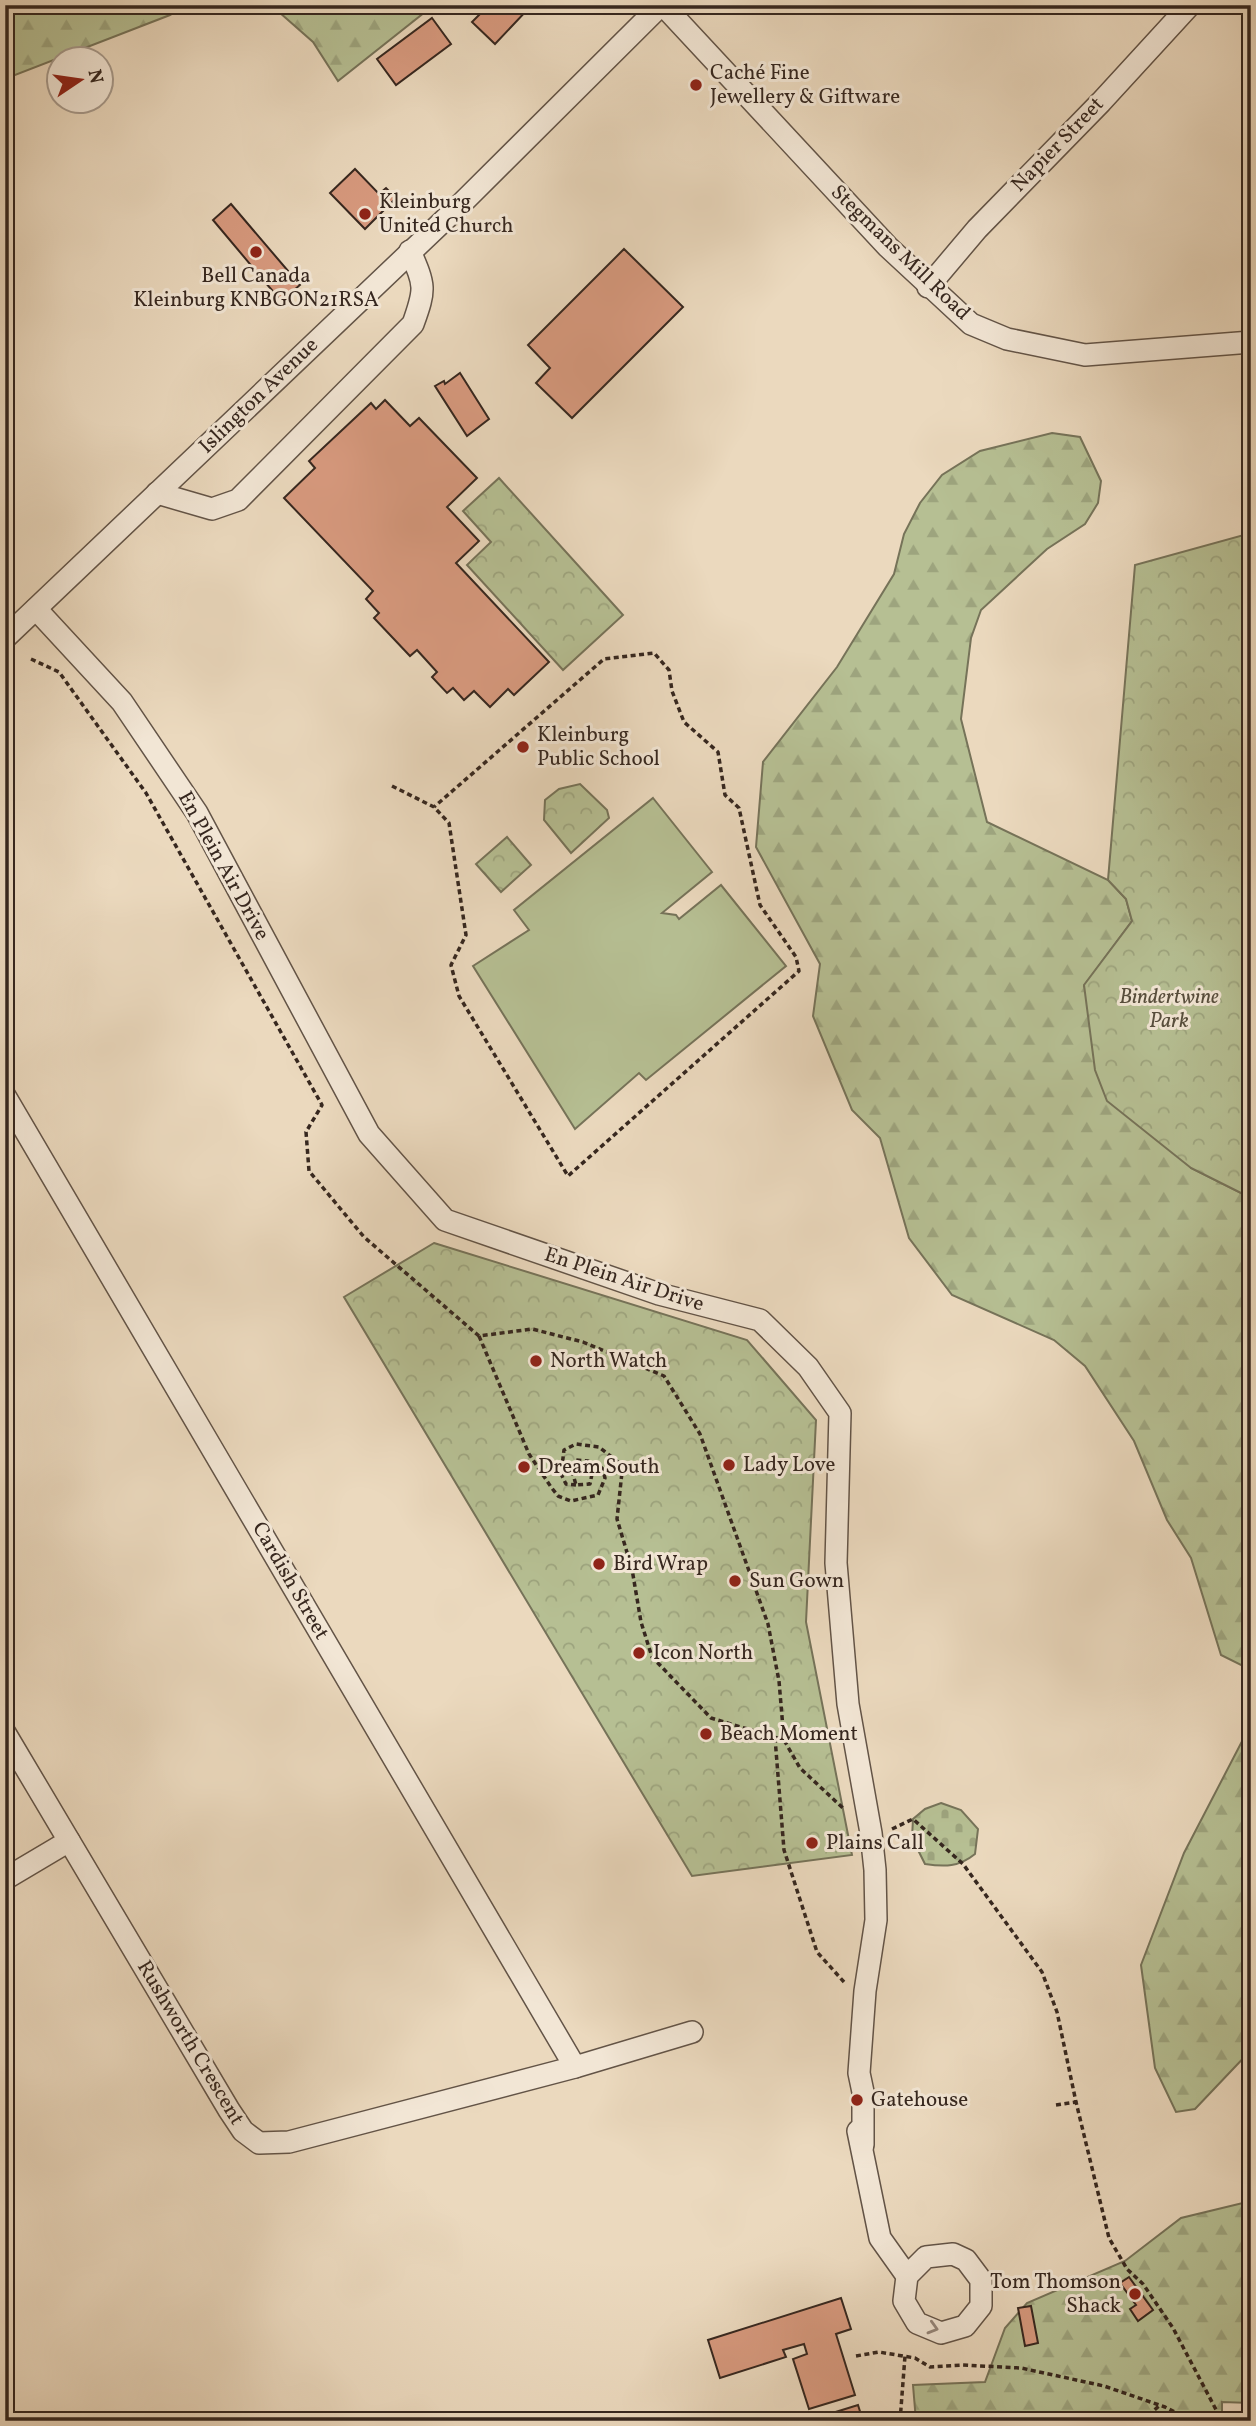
<svg xmlns="http://www.w3.org/2000/svg" width="1256" height="2426" font-family="Vollkorn,serif">
<style>
.grass{fill:#b6bf93;stroke:#767359;stroke-width:2}
.forest{fill:url(#forest-firs);stroke:#767359;stroke-width:2}
.cemetery{fill:url(#cemetery-stones);stroke:#767359;stroke-width:2}
.park{fill:url(#park-crowns);stroke:#767359;stroke-width:2}
.building{fill:#d89a7f;stroke:#36271f;stroke-width:2}
.lines{fill:none;stroke-linecap:round;stroke-linejoin:round}
.minor-casing{stroke:#635447;stroke-width:24}
.path{stroke:#36271f;stroke-width:3.5;stroke-dasharray:5 3.5;stroke-linecap:butt}
.minor{stroke:#f2e6d5;stroke-width:21}
.oneway{stroke:#94867a}
.poi-dot{fill:#8f2418;stroke:#f2e6d5;stroke-width:2.5}
.labels{text-anchor:middle;dominant-baseline:central;stroke-width:6;stroke-linejoin:round;paint-order:stroke}
.poi-label{font-size:21px;fill:#36271f;stroke:#f2e6d5;text-anchor:start}
.street-label{font-size:21px;fill:#36271f;stroke:#f2e6d5}
.park-label{font-size:21px;font-style:italic;fill:#564d3c;stroke:#f2e6d5}
</style>
<defs>
<pattern id="forest-firs" width="22" height="20" patternUnits="userSpaceOnUse" patternTransform="scale(1.75)"><rect width="22" height="20" fill="#b6bf93"/><path d="M5 1l3.5 6h-7zM16 11l3.5 6h-7z" fill="#9da47e"/></pattern>
<pattern id="cemetery-stones" width="16" height="16" patternUnits="userSpaceOnUse" patternTransform="scale(1.75)"><rect width="16" height="16" fill="#b6bf93"/><path d="M2 7V4a2 2 0 0 1 4 0v3zM10 15v-3a2 2 0 0 1 4 0v3z" fill="#9da47e"/></pattern>
<pattern id="park-crowns" width="20" height="18" patternUnits="userSpaceOnUse" patternTransform="scale(1.75)"><rect width="20" height="18" fill="#b6bf93"/><path d="M2 6a3 3 0 1 1 6 0M12 15a3 3 0 1 1 6 0" fill="none" stroke="#9da47e"/></pattern>
</defs>
<rect width="100%" height="100%" fill="#ebd9be"/>
<filter id="stains"><feTurbulence type="fractalNoise" baseFrequency=".00286" numOctaves="4"/><feColorMatrix values="0 0 0 0 .2 0 0 0 0 .09 0 0 0 0 .02 0 0 0 .5 -.17"/></filter>
<radialGradient id="worn" r=".72"><stop offset=".6" stop-color="#630" stop-opacity="0"/><stop offset="1" stop-color="#630" stop-opacity=".3"/></radialGradient>
<path class="grass" d="M653 798 712 872 662 913 676 915 679 919 721 885 786 966 646 1080 639 1073 575 1129 473 966 529 930 514 910Z"/>
<g class="forest">
<path d="M5 5H186L170 15 7 78 5 81Z"/>
<path d="M271 5H420L425 12 338 81 313 42Z"/>
<path d="M1052 433 1080 437 1101 481 1098 503 1085 524 1047 549 981 610 971 638 961 719 987 822 1108 880 1126 899 1132 921 1084 986 1191 1168 1251 1198V1670L1221 1655 1191 1558 1167 1520 1134 1441 1085 1366 1054 1340 952 1295 909 1238 880 1138 852 1110 813 1016 820 964 756 847 763 762 837 667 894 574 904 534 920 503 942 475 980 451Z"/>
<path d="M1251 1724V2050L1195 2109 1176 2112 1155 2068 1141 1965 1184 1853Z"/>
<path d="M1251 2201V2403L1222 2402V2421H916L913 2385 985 2382 1005 2328 1027 2303 1125 2261 1181 2218Z"/>
</g>
<path class="cemetery" d="M941 1803 961 1810 978 1829 975 1854C959 1867 945 1867 925 1864L912 1838 913 1819 925 1809Z"/>
<g class="park">
<path d="M499 478 623 615 563 670 467 565 491 542 463 511Z"/>
<path d="M1251 533V1198L1191 1168 1107 1101 1095 1070 1084 985 1132 921 1126 899 1108 880 1135 565Z"/>
<path d="M580 784 607 810 609 818 571 853 544 820 545 800 559 789Z"/>
<path d="M507 837 531 865 501 892 476 864Z"/>
<path d="M434 1243 747 1340 816 1420 806 1622 852 1855 692 1876 344 1297Z"/>
</g>
<g class="building">
<path d="M489 5H526L529 8 495 44 472 22Z"/>
<path d="M432 18 451 44 396 85 377 59Z"/>
<path d="M355 169 379 194 386 188 396 198 365 229 330 193Z"/>
<path d="M231 204 300 285 281 301 213 220Z"/>
<path d="M624 249 683 307 572 418 536 383 550 368 528 345Z"/>
<path d="M460 373 489 419 467 436 435 386 444 381 445 384Z"/>
<path d="M385 400 410 426 419 418 477 478 447 507 479 541 456 563 549 662 514 695 508 689 490 707 474 691 464 700 453 688 447 693 432 677 437 672 417 650 410 656 374 618 379 613 366 599 373 591 284 498 315 468 309 461 371 403 376 409Z"/>
<path d="M1129 2277 1153 2310 1138 2321 1130 2309 1136 2305 1120 2283Z"/>
<path d="M841 2298 851 2329 836 2334 855 2395 809 2409 793 2359 807 2354 804 2344 783 2350 786 2357 720 2378 708 2340Z"/>
<path d="M1031 2306 1038 2343 1025 2346 1018 2308Z"/>
<path d="M858 2405 863 2421H828L826 2415Z"/>
</g>
<g class="lines">
<defs>
<g id="minor">
<path d="M663 5 888 247 971 324 1007 339 1085 355 1251 342"/>
<path d="M928 287 977 229 1101 102 1190 5"/>
<path d="M157 493 212 509 238 500 413 324C426 288 425 286 410 251"/>
<path d="M36 609 122 702 197 813 369 1134 445 1220 659 1294 760 1320 808 1367 840 1413 836 1563 848 1704 871 1833 875 1870 876 1920 865 1991 859 2073 863 2092V2145"/>
<path d="M5 638 458 207 661 5"/>
<path d="M5 1096 575 2067"/>
<path d="M5 1733 229 2110 243 2131 259 2143 289 2142 575 2067 692 2032"/>
<path d="M5 1879 69 1841"/>
<path d="M858 2131 880 2238 907 2276 904 2301 917 2323 941 2333 965 2326 981 2306V2280L966 2260 953 2254 926 2257 907 2276"/>
</g>
</defs>
<use href="#minor" class="minor-casing"/>
<g class="path">
<path d="M31 659 59 672 146 793 322 1105 306 1132 309 1171 364 1237 479 1336 532 1329 583 1342 664 1376 700 1434 768 1624 779 1681 784 1740 800 1768 845 1810"/>
<path d="M392 786 434 807 449 823 466 935 451 965 459 996 568 1176 799 971 796 957 760 905 739 808 725 795 718 752 684 722 672 691 669 670 654 653 604 659 434 807"/>
<path d="M479 1336 529 1454 551 1487 558 1496 571 1501 598 1495 605 1478 602 1468 588 1461 575 1460 573 1474 576 1485 590 1484 592 1474 588 1461"/>
<path d="M576 1485 566 1484 561 1474 564 1450 576 1444 599 1447 618 1462 622 1472 617 1519 632 1569 641 1622 652 1657 711 1718 784 1740"/>
<path d="M775 1738 784 1850 817 1952 844 1982"/>
<path d="M892 1829 913 1819 963 1864 1042 1972 1057 2012 1076 2102 1109 2238 1127 2269 1143 2284 1173 2328 1222 2421"/>
<path d="M1056 2105 1076 2102"/>
<path d="M856 2356 879 2352 915 2358 930 2367 963 2365 1021 2368 1104 2386 1165 2407 1192 2421"/>
<path d="M360 2421H361"/>
<path d="M900 2421 905 2356"/>
<path d="M1142 2421 1160 2405"/>
</g>
<use href="#minor" class="minor"/>
</g>
<defs><path id="oneway-chevron" d="M-2-3.5L2.5 0L-2 3.5" fill="none" stroke-width="1.6" stroke-linecap="round" stroke-linejoin="round" transform="scale(1.75)"/></defs>
<use class="oneway" href="#oneway-chevron" transform="translate(933 2328) rotate(16)"/>
<g class="poi-dot">
<circle cx="696" cy="85" r="7"/>
<circle cx="365" cy="214" r="7"/>
<circle cx="256" cy="252" r="7"/>
<circle cx="523" cy="747" r="7"/>
<circle cx="536" cy="1361" r="7"/>
<circle cx="729" cy="1465" r="7"/>
<circle cx="524" cy="1467" r="7"/>
<circle cx="599" cy="1564" r="7"/>
<circle cx="735" cy="1581" r="7"/>
<circle cx="639" cy="1653" r="7"/>
<circle cx="706" cy="1734" r="7"/>
<circle cx="812" cy="1843" r="7"/>
<circle cx="857" cy="2100" r="7"/>
<circle cx="1135" cy="2294" r="7"/>
</g>
<g class="labels">
<g class="poi-label">
<text x="710" y="73">Caché Fine<tspan x="710" dy="24">Jewellery &amp; Giftware</tspan></text>
<text x="379" y="202">Kleinburg<tspan x="379" dy="24">United Church</tspan></text>
<text x="256" y="276" text-anchor="middle">Bell Canada<tspan x="256" dy="24">Kleinburg KNBGON21RSA</tspan></text>
<text x="537" y="735">Kleinburg<tspan x="537" dy="24">Public School</tspan></text>
<text x="550" y="1361">North Watch</text>
<text x="743" y="1465">Lady Love</text>
<text x="538" y="1467">Dream South</text>
<text x="613" y="1564">Bird Wrap</text>
<text x="749" y="1581">Sun Gown</text>
<text x="653" y="1653">Icon North</text>
<text x="720" y="1734">Beach Moment</text>
<text x="826" y="1843">Plains Call</text>
<text x="871" y="2100">Gatehouse</text>
<text x="1121" y="2282" text-anchor="end">Tom Thomson<tspan x="1121" dy="24">Shack</tspan></text>
</g>
<g class="street-label">
<text transform="translate(1058 145) rotate(-46)">Napier Street</text>
<text transform="translate(900 253) rotate(44)">Stegmans Mill Road</text>
<text transform="translate(259 396) rotate(-44)">Islington Avenue</text>
<text transform="translate(223 866) rotate(61)">En Plein Air Drive</text>
<text transform="translate(624 1280) rotate(18)">En Plein Air Drive</text>
<text transform="translate(290 1581) rotate(60)">Cardish Street</text>
<text transform="translate(190 2043) rotate(59)">Rushworth Crescent</text>
</g>
<g class="park-label">
<text x="1169" y="997">Bindertwine<tspan x="1169" dy="24">Park</tspan></text>
</g>
</g>
<rect width="1256" height="2426" fill="none" stroke="#ebd9be" stroke-width="28"/>
<rect x="7" y="7" width="1242" height="2412" fill="none" stroke="#36271f" stroke-width="3.5"/>
<rect x="14" y="14" width="1228" height="2398" fill="none" stroke="#36271f" stroke-width="2"/>
<g transform="translate(80 80) rotate(77)"><circle r="33" fill="#f2e6d5" stroke="#a79a8c" stroke-width="2"/>
<path d="M0-5L12 26L0 18L-12 26Z" fill="#8f2418"/>
<text y="-10" font-size="19" font-weight="bold" text-anchor="middle" fill="#36271f">N</text>
</g>
<rect width="100%" height="100%" filter="url(#stains)"/>
<rect width="100%" height="100%" fill="url(#worn)"/>
</svg>
